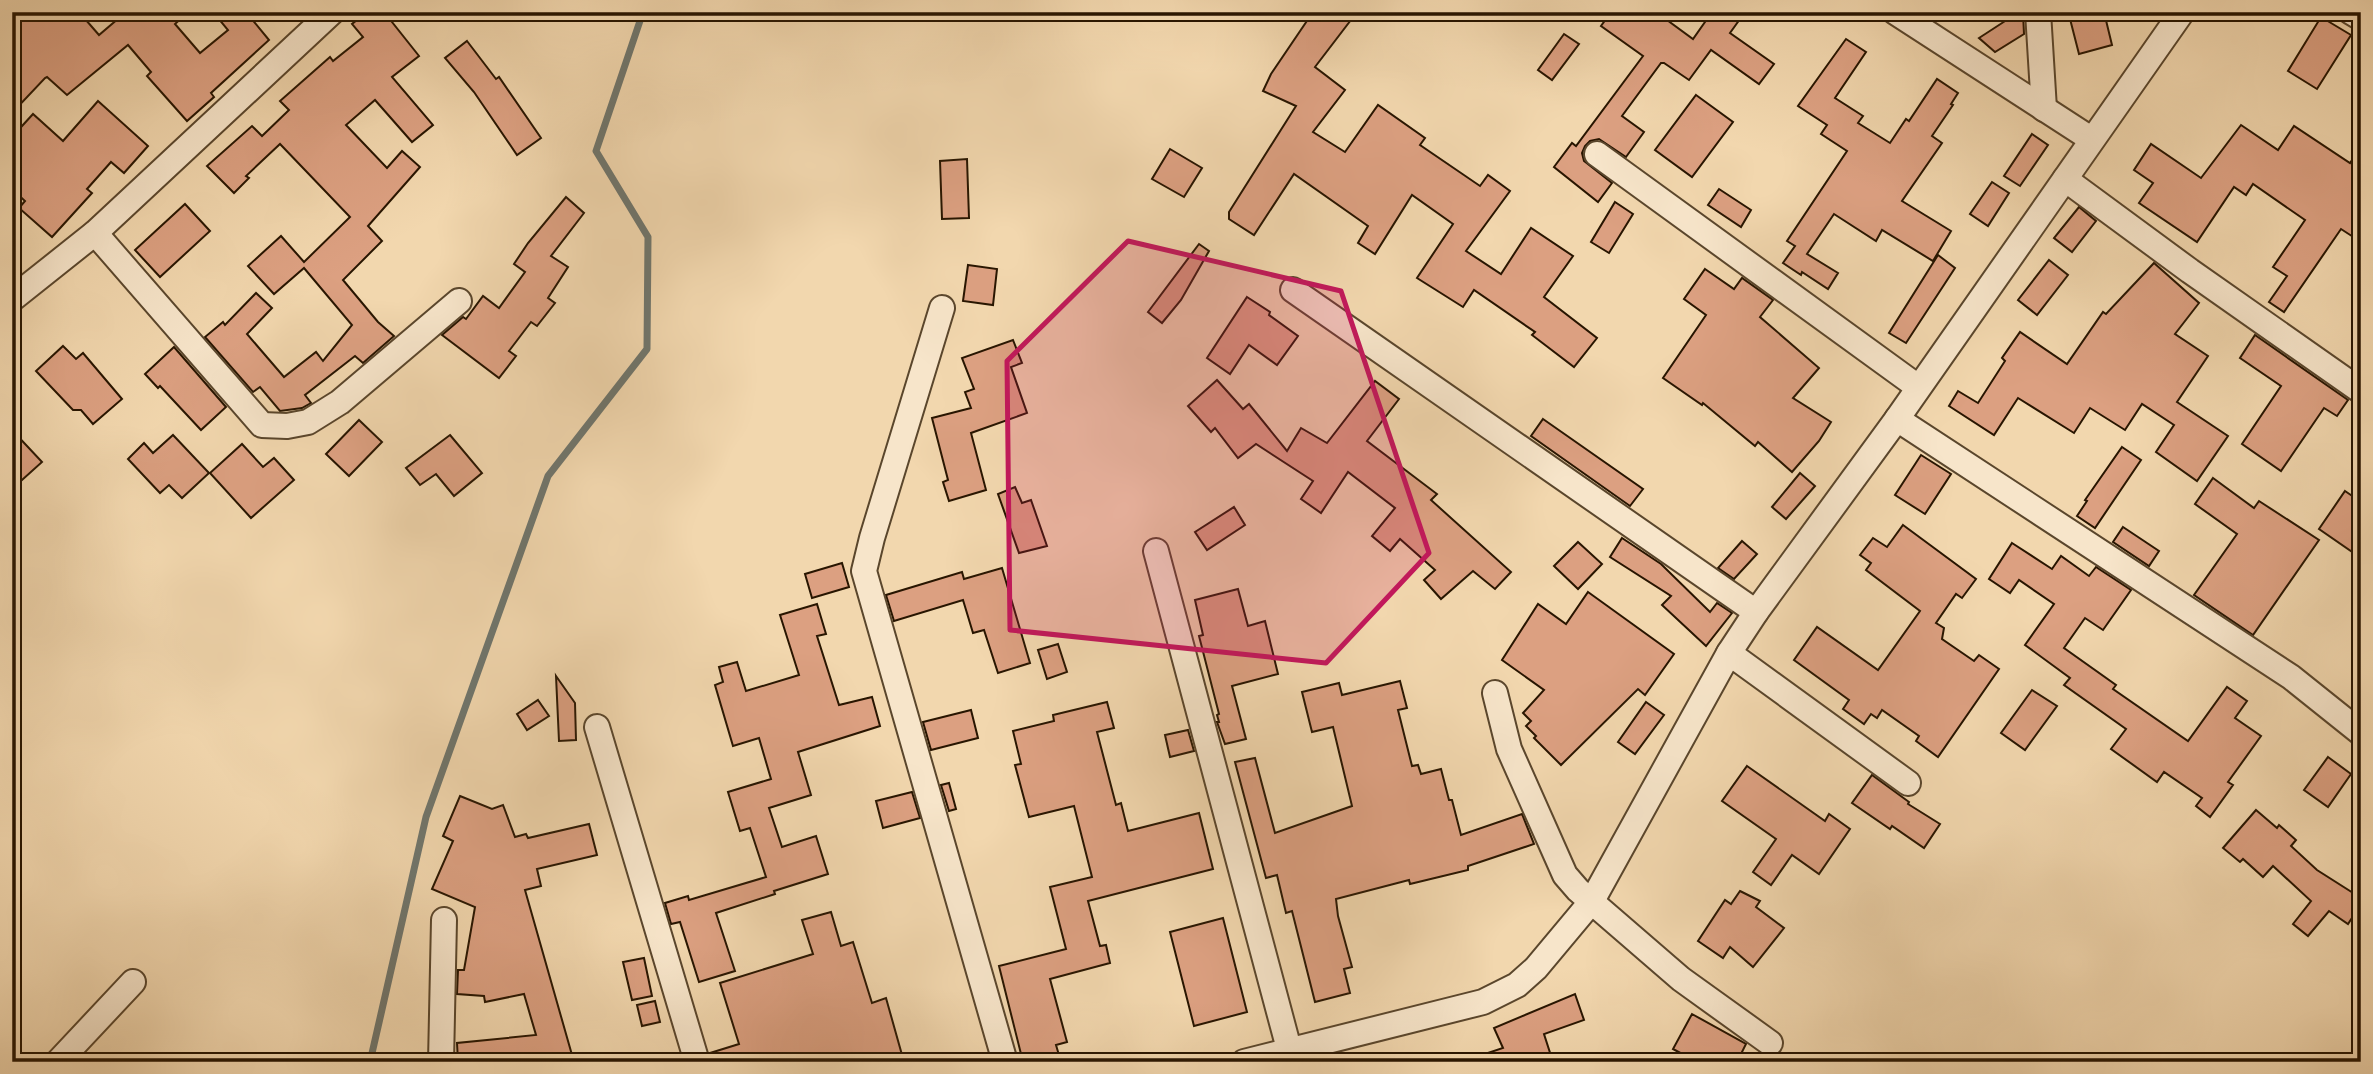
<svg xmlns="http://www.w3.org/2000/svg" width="2373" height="1074" font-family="'Libre Caslon Text',serif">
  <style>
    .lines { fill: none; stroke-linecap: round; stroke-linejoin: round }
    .stream { stroke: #70766d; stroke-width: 7 }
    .building { fill: #dca081; stroke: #281500; stroke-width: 2 }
    .minor-casing { stroke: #5a462c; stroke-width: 28 }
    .minor { stroke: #f7e5ca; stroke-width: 24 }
    .marked { fill: #c2185b; fill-opacity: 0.2; stroke: #c2185b; stroke-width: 5; stroke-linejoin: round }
  </style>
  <rect width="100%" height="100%" fill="#f2d7ae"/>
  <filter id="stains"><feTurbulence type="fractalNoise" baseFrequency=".00286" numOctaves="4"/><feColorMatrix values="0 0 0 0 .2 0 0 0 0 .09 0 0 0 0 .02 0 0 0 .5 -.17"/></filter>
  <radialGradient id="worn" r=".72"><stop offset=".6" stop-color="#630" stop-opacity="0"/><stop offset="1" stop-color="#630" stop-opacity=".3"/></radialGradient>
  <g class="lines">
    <polyline class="stream" points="370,1062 426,817 548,476 647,349 648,237 596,151 643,12"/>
  </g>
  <g class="building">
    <polygon points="23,12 79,12 99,35 126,12 188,12 175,24 200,53 228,30 213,12 246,12 269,40 211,93 214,97 187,121 147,76 151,72 128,45 67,95 47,77 45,78 12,113 12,24"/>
    <polygon points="367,12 384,12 419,56 392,77 433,125 412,142 375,100 346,125 387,168 402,151 420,167 368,226 382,241 343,280 378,322 394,336 363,363 355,356 305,395 311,403 302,408 280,411 260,387 253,392 205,337 223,322 225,325 256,293 272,308 247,334 284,377 316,352 323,361 352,325 304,268 274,294 248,266 281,236 304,262 350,217 280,144 246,176 249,178 234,193 207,166 252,126 262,136 289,110 280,101 330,57 333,61 363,37 352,24"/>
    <polygon points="1313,12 1357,12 1315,67 1345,90 1313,132 1345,152 1378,105 1425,138 1420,145 1480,186 1488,175 1510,191 1466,251 1501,274 1531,228 1573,256 1544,297 1597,338 1574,367 1532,335 1535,332 1474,290 1463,307 1417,278 1453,224 1412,195 1375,254 1358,243 1368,226 1294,174 1254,235 1229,219 1229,212 1296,106 1263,91 1271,74"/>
    <polygon points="1611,12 1656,12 1693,39 1712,12 1745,12 1730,33 1774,64 1759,84 1711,50 1689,80 1664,63 1661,63 1622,116 1644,132 1626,157 1599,139 1590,141 1585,146 1582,153 1584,161 1612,183 1598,202 1554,167 1572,143 1576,146 1643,56 1601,26"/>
    <polygon points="2019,12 2023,13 2024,34 1995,52 1979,38"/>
    <polygon points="2082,12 2104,12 2112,45 2079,54 2069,15"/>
    <polygon points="2321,17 2351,35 2317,89 2288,71"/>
    <polygon points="1564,34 1579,44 1552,80 1538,70"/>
    <polygon points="1846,39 1866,52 1835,98 1863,116 1858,123 1890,143 1906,119 1909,121 1937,79 1958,93 1951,104 1953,105 1932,136 1942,143 1902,201 1951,231 1933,261 1882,230 1876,241 1834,214 1807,254 1838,273 1828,289 1802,272 1801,275 1783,263 1795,246 1787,241 1847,151 1821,134 1827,125 1798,106"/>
    <polygon points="467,41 496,79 499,77 541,138 517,155 474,92 445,58"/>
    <polygon points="1696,95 1733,122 1692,177 1655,150"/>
    <polygon points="98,101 148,146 124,173 111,162 87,189 92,193 52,237 19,208 25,201 12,189 12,137 33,114 63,141"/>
    <polygon points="2241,125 2278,150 2294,126 2350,163 2361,147 2361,242 2341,229 2284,312 2269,302 2287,276 2273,267 2305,220 2253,184 2246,195 2234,187 2197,242 2139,203 2153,183 2134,170 2151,144 2201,178"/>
    <polygon points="2032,134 2048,145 2020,186 2004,176"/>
    <polygon points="1170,149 1202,168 1184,197 1152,179"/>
    <polygon points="967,159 969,218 942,219 940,161"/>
    <polygon points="1992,182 2009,193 1988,226 1970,214"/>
    <polygon points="1719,189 1751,210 1741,227 1708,205"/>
    <polygon points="566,197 584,213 551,256 568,267 548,298 555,303 537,326 531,322 509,351 516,356 499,378 442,335 463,317 466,319 483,296 499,308 525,272 514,264 528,243"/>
    <polygon points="1615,202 1633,214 1609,253 1591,242"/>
    <polygon points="185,204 210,231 160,277 135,250"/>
    <polygon points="2079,207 2096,221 2072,252 2054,238"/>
    <polygon points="1199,244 1209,251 1181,300 1162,323 1148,312"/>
    <polygon points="1938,255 1955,268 1906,343 1889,333"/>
    <polygon points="2049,260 2068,275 2037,315 2018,300"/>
    <polygon points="2154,263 2199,303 2175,334 2208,356 2177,402 2228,436 2197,481 2156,452 2174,425 2142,404 2125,430 2090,408 2074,433 2018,398 1994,435 1949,406 1958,391 1978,403 2005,361 2002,358 2020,332 2067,364 2103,312 2106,314"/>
    <polygon points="968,265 997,269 993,305 963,301"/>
    <polygon points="1705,269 1734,289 1742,278 1773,300 1760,317 1819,368 1793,398 1831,422 1819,441 1792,472 1758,442 1755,446 1703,403 1702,405 1663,378 1706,315 1684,299"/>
    <polygon points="1247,297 1270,312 1269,315 1298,336 1277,365 1249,345 1230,374 1207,358"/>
    <polygon points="2255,335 2348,400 2337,416 2324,408 2281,471 2242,444 2281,386 2240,358"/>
    <polygon points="1013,340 1022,363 1011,367 1027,413 971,433 986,490 949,501 943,482 948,480 932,418 971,408 965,392 974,389 962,358"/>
    <polygon points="63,346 76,359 83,353 122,399 93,424 81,410 73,410 36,371"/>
    <polygon points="174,347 226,407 201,430 160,386 158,388 145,374"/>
    <polygon points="1217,380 1243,409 1249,404 1287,451 1301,428 1327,443 1375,381 1399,399 1367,441 1437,494 1431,500 1511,572 1495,589 1473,571 1441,599 1424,580 1435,570 1400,539 1390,551 1372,536 1395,508 1348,472 1321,513 1301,499 1313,481 1256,444 1238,458 1215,428 1211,432 1188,406"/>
    <polygon points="1543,419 1643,489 1630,506 1531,436"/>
    <polygon points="359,420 382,442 349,476 326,454"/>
    <polygon points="12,430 42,462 12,489"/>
    <polygon points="173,435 209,473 182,498 169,485 160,493 128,459 144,443 153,453"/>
    <polygon points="450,435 482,473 454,496 436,474 420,485 406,468"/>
    <polygon points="242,444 263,467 274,458 294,480 251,518 210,473"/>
    <polygon points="2122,447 2141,460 2095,528 2077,516 2087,501 2085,500"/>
    <polygon points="1921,455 1951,474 1925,514 1895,495"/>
    <polygon points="1800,473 1815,486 1786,519 1772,507"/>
    <polygon points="2213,478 2254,508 2259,501 2319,540 2253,635 2194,595 2237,534 2195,504"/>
    <polygon points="1015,487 1022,503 1031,500 1047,546 1019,553 998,494"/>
    <polygon points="2345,491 2361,502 2361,558 2319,529"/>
    <polygon points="1234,507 1245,525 1207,550 1195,532"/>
    <polygon points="1903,525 1976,579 1962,598 1956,594 1936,623 1944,628 1942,639 1974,661 1979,655 1999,669 1938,757 1916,741 1919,736 1882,710 1877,718 1871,714 1864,724 1843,709 1849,700 1794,660 1817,627 1878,670 1920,611 1866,570 1871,563 1860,555 1873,538 1887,547"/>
    <polygon points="2123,527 2159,551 2149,566 2113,542"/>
    <polygon points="1622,538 1661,564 1710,612 1717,603 1732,613 1706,646 1662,605 1671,596 1610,557"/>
    <polygon points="1742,541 1757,554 1734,579 1718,568"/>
    <polygon points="1578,542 1602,564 1578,589 1554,566"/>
    <polygon points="2012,543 2052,569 2061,556 2089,576 2096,567 2131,590 2103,630 2085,618 2064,648 2116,685 2113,689 2188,741 2227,687 2247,701 2235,718 2261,736 2228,782 2233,785 2210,817 2196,806 2202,798 2164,772 2157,782 2111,749 2126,729 2064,685 2070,678 2025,645 2054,604 2019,580 2010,593 1989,579"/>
    <polygon points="842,563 849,587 812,598 805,574"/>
    <polygon points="1002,568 1030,663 998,673 984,630 973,633 963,600 894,621 886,595 962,572 964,579"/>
    <polygon points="1238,589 1248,626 1265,621 1278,674 1232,686 1246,739 1225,744 1217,722 1219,722 1217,715 1219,714 1199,636 1203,635 1195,600"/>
    <polygon points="1588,592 1674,654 1645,695 1638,689 1561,765 1534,738 1536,736 1526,726 1531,721 1523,713 1544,690 1502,660 1538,604 1566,624"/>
    <polygon points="817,604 826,634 817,636 839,705 872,697 880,726 798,752 811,795 769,808 782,847 816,836 828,874 774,891 775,894 716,913 735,971 699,982 680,922 671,924 665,903 688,896 689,900 766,877 750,828 740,831 728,792 771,779 759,738 733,746 715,685 723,682 719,667 737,662 746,691 799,675 780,615"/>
    <polygon points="1058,644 1067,672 1047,679 1038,650"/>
    <polygon points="556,676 575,703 576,740 559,741"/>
    <polygon points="1400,681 1407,708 1398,710 1412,766 1418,765 1421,774 1441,769 1449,800 1452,800 1461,835 1522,814 1534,844 1468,866 1468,870 1410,884 1409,880 1336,899 1338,916 1352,967 1344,969 1350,993 1315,1002 1292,911 1286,913 1277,875 1266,878 1235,762 1255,758 1275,833 1352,806 1333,727 1312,732 1302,692 1339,683 1342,695"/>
    <polygon points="2032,690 2057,706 2025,750 2001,733"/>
    <polygon points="538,700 549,716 527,730 517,714"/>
    <polygon points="1107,702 1114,728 1097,732 1116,805 1121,803 1128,831 1199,813 1213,869 1088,901 1100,946 1106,945 1110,963 1050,979 1067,1042 1056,1045 1061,1062 1023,1062 999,966 1066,949 1050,887 1092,877 1074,806 1029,817 1015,765 1021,764 1013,731 1054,721 1053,715"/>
    <polygon points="1646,702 1664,715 1635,754 1618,742"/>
    <polygon points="971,710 978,738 931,750 923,722"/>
    <polygon points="1188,730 1194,751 1170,757 1165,735"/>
    <polygon points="2328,757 2351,774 2328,807 2304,790"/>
    <polygon points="1747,766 1825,821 1829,814 1850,829 1819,874 1792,855 1771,885 1753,872 1776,839 1722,801"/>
    <polygon points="1872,775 1909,802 1908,804 1940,824 1924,848 1892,826 1890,829 1852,803"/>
    <polygon points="949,783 956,809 949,811 941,785"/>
    <polygon points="912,792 920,818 883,828 876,801"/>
    <polygon points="460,796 492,809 503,805 515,837 526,834 528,838 589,824 597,855 537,869 541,886 525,890 574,1062 458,1062 457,1043 536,1035 524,994 485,1002 484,996 457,994 458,970 464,970 475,907 432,889 453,841 443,836"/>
    <polygon points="2256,810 2277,828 2279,825 2296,840 2291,846 2317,870 2361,898 2361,904 2348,924 2329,911 2308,936 2293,924 2311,901 2273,866 2263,877 2243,859 2240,862 2223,848"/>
    <polygon points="1740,891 1760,901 1756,907 1784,928 1753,967 1730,947 1723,958 1698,941 1725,900 1731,904"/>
    <polygon points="831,912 841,946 853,942 872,1003 886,998 904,1062 711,1062 710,1053 739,1044 720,983 813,954 802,920"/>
    <polygon points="1223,918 1247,1012 1194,1026 1170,932"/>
    <polygon points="644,958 652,996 632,1000 623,962"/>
    <polygon points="1575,994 1584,1020 1544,1034 1553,1062 1471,1062 1470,1059 1503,1048 1494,1028"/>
    <polygon points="655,1001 660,1022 642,1026 637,1005"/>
    <polygon points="1692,1014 1746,1044 1737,1062 1697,1062 1673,1049"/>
  </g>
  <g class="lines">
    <defs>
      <g id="minor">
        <polyline points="1895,12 2091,139"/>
        <polyline points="2038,12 2044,109"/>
        <polyline points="2351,12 2361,18"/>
        <polyline points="1597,154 1918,387"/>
        <polyline points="2065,179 2190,271 2361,391"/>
        <polyline points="95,233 262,425 287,426 308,422 340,402 459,301"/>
        <polyline points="1293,290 1756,612"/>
        <polyline points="12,299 95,233 332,12"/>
        <polyline points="942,308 872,538 864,571 1005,1062"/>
        <polyline points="1897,419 2291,677 2361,733"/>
        <polyline points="1156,551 1289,1049"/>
        <polyline points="1729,653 1908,783"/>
        <polyline points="1495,693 1509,749 1565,875 1578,890 1681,979 1770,1043"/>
        <polyline points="597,727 697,1062"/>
        <polyline points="58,1062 133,982"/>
        <polyline points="441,1062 444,920"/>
        <polyline points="1244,1062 1483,1002 1517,985 1536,968 1592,901 1729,653 1756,612 1897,419 2182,12"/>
      </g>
    </defs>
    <use href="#minor" class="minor-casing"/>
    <use href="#minor" class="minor"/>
  </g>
  <path class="marked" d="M1128,241L1341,291L1429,553L1326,663L1010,630L1007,361Z"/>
  <rect width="2373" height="1074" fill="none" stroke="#f2d7ae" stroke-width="42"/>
  <rect x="14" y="14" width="2345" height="1046" fill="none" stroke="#281500" stroke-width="3.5"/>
  <rect x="21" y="21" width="2331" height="1032" fill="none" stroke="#281500" stroke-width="2"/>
  <rect width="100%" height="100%" filter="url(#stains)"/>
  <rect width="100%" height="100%" fill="url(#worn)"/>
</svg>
